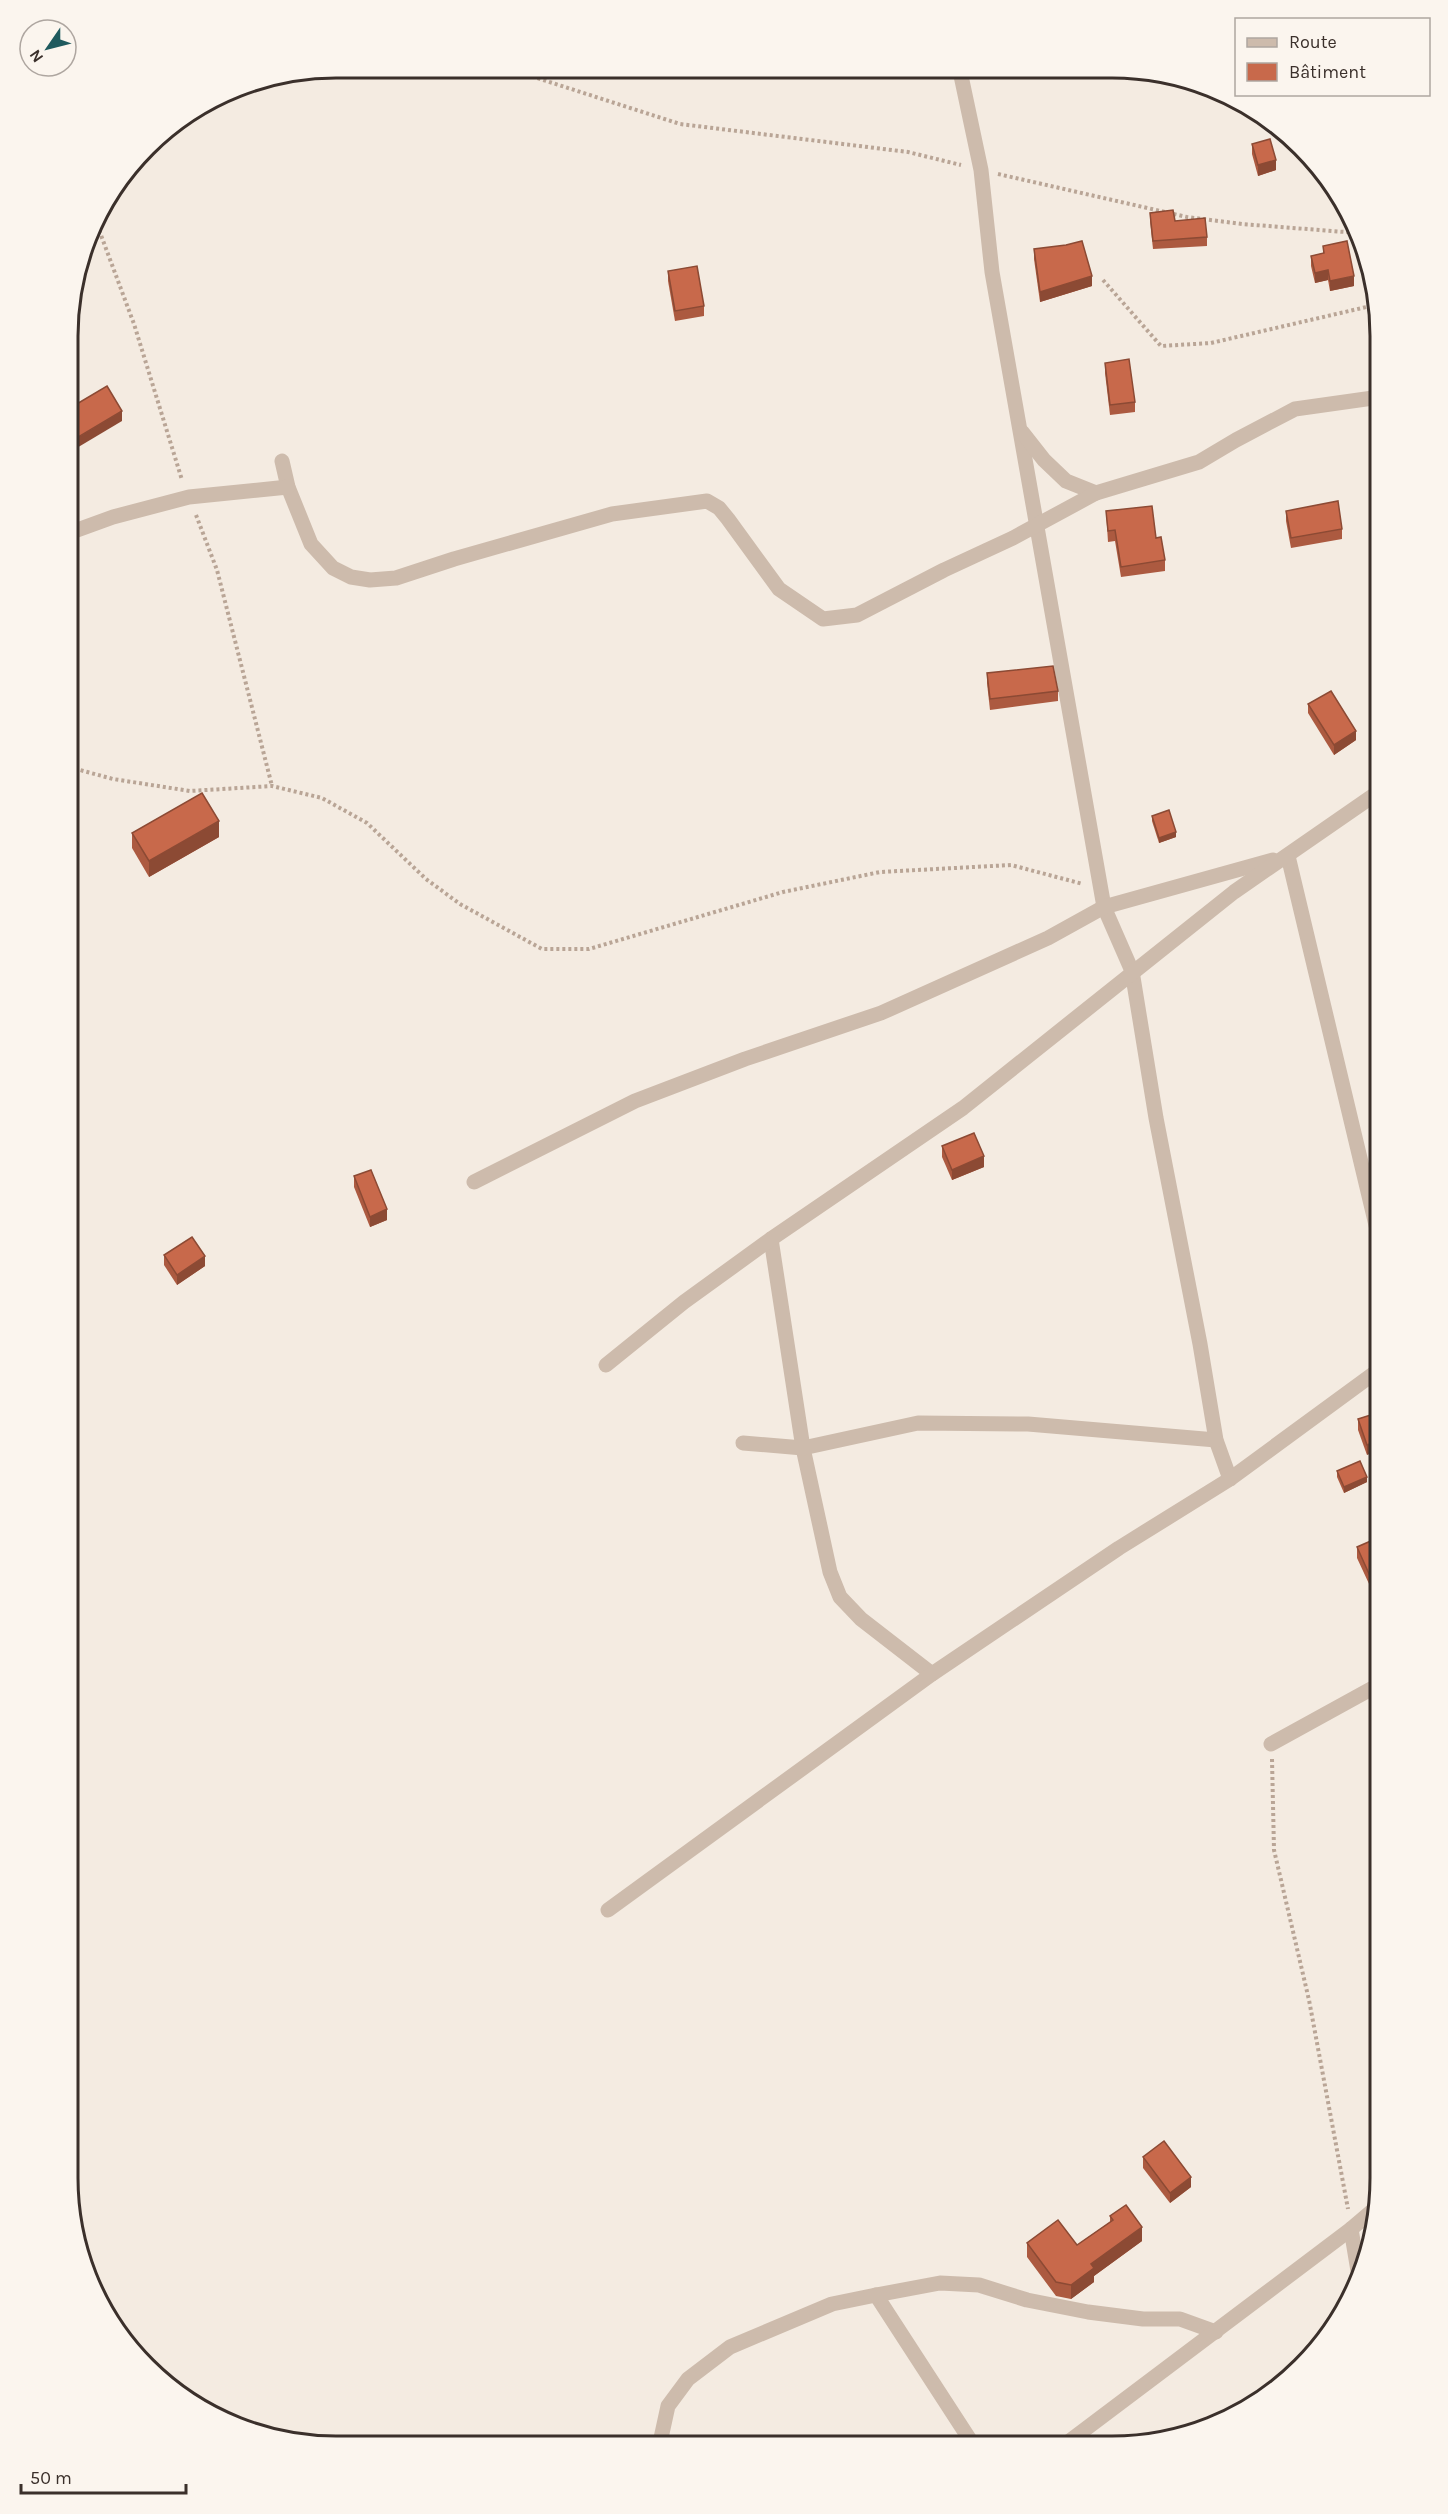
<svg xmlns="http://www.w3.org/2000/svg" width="1448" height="2514" font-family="Karla,sans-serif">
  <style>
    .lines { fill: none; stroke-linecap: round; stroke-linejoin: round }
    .path { stroke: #b9a596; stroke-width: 4; stroke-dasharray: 3 3; stroke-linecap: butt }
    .minor { stroke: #cdbbac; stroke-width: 15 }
    .wall { fill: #ac5a40 }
    .shaded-wall { fill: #8c4a34 }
    .building { fill: #c8694b; stroke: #8c4a34; stroke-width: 1.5 }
    .rim { fill: none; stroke: #3b302b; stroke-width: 3 }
  </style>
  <rect width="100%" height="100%" fill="#f4ebe1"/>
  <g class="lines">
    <g class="path">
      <polyline points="509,69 680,124 908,152 961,165"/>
      <polyline points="998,174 1187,217 1242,224 1358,233"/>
      <polyline points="95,219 134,324 182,480"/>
      <polyline points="1357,230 1367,258"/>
      <polyline points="1103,280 1161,346 1211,343 1375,305"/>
      <polyline points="196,515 217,570 272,786"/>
      <polyline points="1379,629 1380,628"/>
      <polyline points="69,767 113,779 190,791 272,786 322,798 367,823 426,879 460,904 542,949 589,949 783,892 880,872 1011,865 1083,884"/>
      <polyline points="1272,1759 1274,1850 1309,2000 1348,2209"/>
    </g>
    <g class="minor">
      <polyline points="960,71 981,170 992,272 1104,907 1132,971 1156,1118 1200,1344 1216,1440 1230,1479"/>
      <polyline points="1022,432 1044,460 1066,481 1096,493"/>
      <polyline points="282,461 288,487 311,544 333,568 351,577 370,580 396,578 454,559 612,514 707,501 719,508 728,519 779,589 823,619 857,615 944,570 1013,538 1096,493 1199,462 1236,440 1295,409 1380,397"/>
      <polyline points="69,533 113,517 189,497 288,487"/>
      <polyline points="1288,856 1380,1242"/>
      <polyline points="474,1182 635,1101 745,1059 881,1013 1048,938 1104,907 1273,860"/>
      <polyline points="771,1239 803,1448 830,1572 840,1597 861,1619 932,1674"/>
      <polyline points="606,1365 684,1302 771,1239 963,1108 1234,892 1380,791"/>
      <polyline points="743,1443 803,1448 918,1423 1028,1424 1216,1440"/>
      <polyline points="1271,1744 1380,1684"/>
      <polyline points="608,1910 932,1674 1119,1548 1230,1479 1380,1369"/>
      <polyline points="1351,2229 1359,2277"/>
      <polyline points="876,2295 974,2446"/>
      <polyline points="663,2445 661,2438 668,2406 688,2379 730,2347 832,2304 876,2295 940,2283 979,2285 1027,2300 1088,2312 1143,2319 1180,2319 1216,2332"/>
      <polyline points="1063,2446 1351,2229 1378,2206"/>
    </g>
  </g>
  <g class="wall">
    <polygon points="1252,144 1276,170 1258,176 1252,154"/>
    <polygon points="1150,213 1207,237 1207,246 1153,249 1150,221"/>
    <polygon points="1323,246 1354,286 1330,291 1328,280 1315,283 1311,266 1311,256 1323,253"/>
    <polygon points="1034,249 1092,286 1040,302 1034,259"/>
    <polygon points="668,271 704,306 704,316 675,321 668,281"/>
    <polygon points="1105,363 1135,402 1135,412 1110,415 1105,373"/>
    <polygon points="1106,511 1156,538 1165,560 1165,571 1121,577 1115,541 1108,542"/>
    <polygon points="1286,511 1342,529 1342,539 1291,548 1286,521"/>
    <polygon points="987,673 1058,691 1058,701 990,710 987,683"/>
    <polygon points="1308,704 1356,740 1334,755 1308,713"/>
    <polygon points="1152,816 1176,837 1159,843 1152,821"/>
    <polygon points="132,833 219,837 149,877 132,848"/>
    <polygon points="942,1146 984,1167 952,1180 942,1157"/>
    <polygon points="354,1176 387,1220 370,1227 354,1187"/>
    <polygon points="164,1255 205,1266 177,1285 164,1265"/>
    <polygon points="1380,1412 1367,1455 1358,1430 1358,1419"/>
    <polygon points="1337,1471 1367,1482 1344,1493 1337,1477"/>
    <polygon points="1380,1537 1380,1585 1379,1582 1370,1586 1357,1558 1357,1547"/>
    <polygon points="1143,2157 1191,2187 1170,2203 1143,2168"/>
    <polygon points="1110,2216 1142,2241 1094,2276 1094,2282 1071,2299 1056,2296 1027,2257 1027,2243 1077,2245 1110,2222"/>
  </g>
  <g class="shaded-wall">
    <polygon points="1276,160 1276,170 1258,176 1258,165"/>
    <polygon points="1328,270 1328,280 1315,283 1315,273"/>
    <polygon points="1092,276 1092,286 1040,302 1040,292"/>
    <polygon points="1354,276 1354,286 1330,291 1330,281"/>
    <polygon points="122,411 122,421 70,452 70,442"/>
    <polygon points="1356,731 1356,740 1334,755 1334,745"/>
    <polygon points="219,821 219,837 149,877 149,861"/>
    <polygon points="1176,832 1176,837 1159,843 1159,838"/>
    <polygon points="984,1156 984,1167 952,1180 952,1170"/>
    <polygon points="387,1209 387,1220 370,1227 370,1217"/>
    <polygon points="205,1256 205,1266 177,1285 177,1275"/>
    <polygon points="1380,1440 1380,1450 1367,1455 1367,1445"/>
    <polygon points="1367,1477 1367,1482 1344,1493 1344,1487"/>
    <polygon points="1379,1572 1379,1582 1370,1586 1370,1576"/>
    <polygon points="1191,2177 1191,2187 1170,2203 1170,2193"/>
    <polygon points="1142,2227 1142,2241 1094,2276 1094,2282 1071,2299 1071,2285 1091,2264"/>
  </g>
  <g class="building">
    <polygon points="1270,139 1276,160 1258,165 1252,144"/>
    <polygon points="1173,210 1175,221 1205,218 1207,237 1153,241 1150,213"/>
    <polygon points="1082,241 1092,276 1040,292 1034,249 1066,245"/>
    <polygon points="1347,241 1354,276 1330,281 1328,270 1315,273 1311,256 1324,253 1323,246"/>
    <polygon points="697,266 704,306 675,311 668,271"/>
    <polygon points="1129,359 1135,402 1110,405 1105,363"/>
    <polygon points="107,386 122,411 70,442 70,408"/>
    <polygon points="1338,501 1342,529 1291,538 1286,511"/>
    <polygon points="1152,506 1156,538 1161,537 1165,560 1121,567 1115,530 1108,531 1106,511"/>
    <polygon points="1053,666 1058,691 990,699 987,673"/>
    <polygon points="1331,691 1356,731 1334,745 1308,704"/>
    <polygon points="202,793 219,821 149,861 132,833"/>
    <polygon points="1169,810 1176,832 1159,838 1152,816"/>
    <polygon points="974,1133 984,1156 952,1170 942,1146"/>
    <polygon points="371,1170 387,1209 370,1217 354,1176"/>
    <polygon points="192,1237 205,1256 177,1275 164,1255"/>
    <polygon points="1380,1412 1380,1440 1367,1445 1358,1419"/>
    <polygon points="1360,1461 1367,1477 1344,1487 1337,1471"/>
    <polygon points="1380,1537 1380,1575 1379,1572 1370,1576 1357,1547"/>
    <polygon points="1164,2141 1191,2177 1170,2193 1143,2157"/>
    <polygon points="1126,2205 1142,2227 1091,2264 1094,2268 1071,2285 1056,2282 1027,2243 1058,2220 1077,2245 1113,2220 1110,2216"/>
  </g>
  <path d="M0 0H1448V2514H0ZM336 78H1112A258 258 0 0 1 1370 336V2178A258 258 0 0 1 1112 2436H336A258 258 0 0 1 78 2178V336A258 258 0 0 1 336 78Z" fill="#fbf5ee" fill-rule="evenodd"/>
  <path class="rim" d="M336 78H1112A258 258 0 0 1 1370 336V2178A258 258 0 0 1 1112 2436H336A258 258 0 0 1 78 2178V336A258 258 0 0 1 336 78Z"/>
  <rect x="1235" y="18" width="195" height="78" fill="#fbf5ee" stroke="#aea6a0" stroke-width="1.5"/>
  <rect x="1247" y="38" width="30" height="9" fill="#cdbbac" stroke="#aea6a0" stroke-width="1.5"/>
  <text x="1289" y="48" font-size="18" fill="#3b302b">Route</text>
  <rect x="1247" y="63" width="30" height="18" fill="#c8694b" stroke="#aea6a0" stroke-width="1.5"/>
  <text x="1289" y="78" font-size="18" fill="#3b302b">Bâtiment</text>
  <g transform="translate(48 48) rotate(235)"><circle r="28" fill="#fbf5ee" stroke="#aea6a0" stroke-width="1.5"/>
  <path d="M0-4.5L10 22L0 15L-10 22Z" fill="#1f5a5e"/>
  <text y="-9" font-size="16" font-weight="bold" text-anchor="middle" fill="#3b302b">N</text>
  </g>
  <path d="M21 2484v9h165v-9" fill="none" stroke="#3b302b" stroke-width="3"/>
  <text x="30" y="2484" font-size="18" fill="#3b302b" stroke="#fbf5ee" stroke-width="4.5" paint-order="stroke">50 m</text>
</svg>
